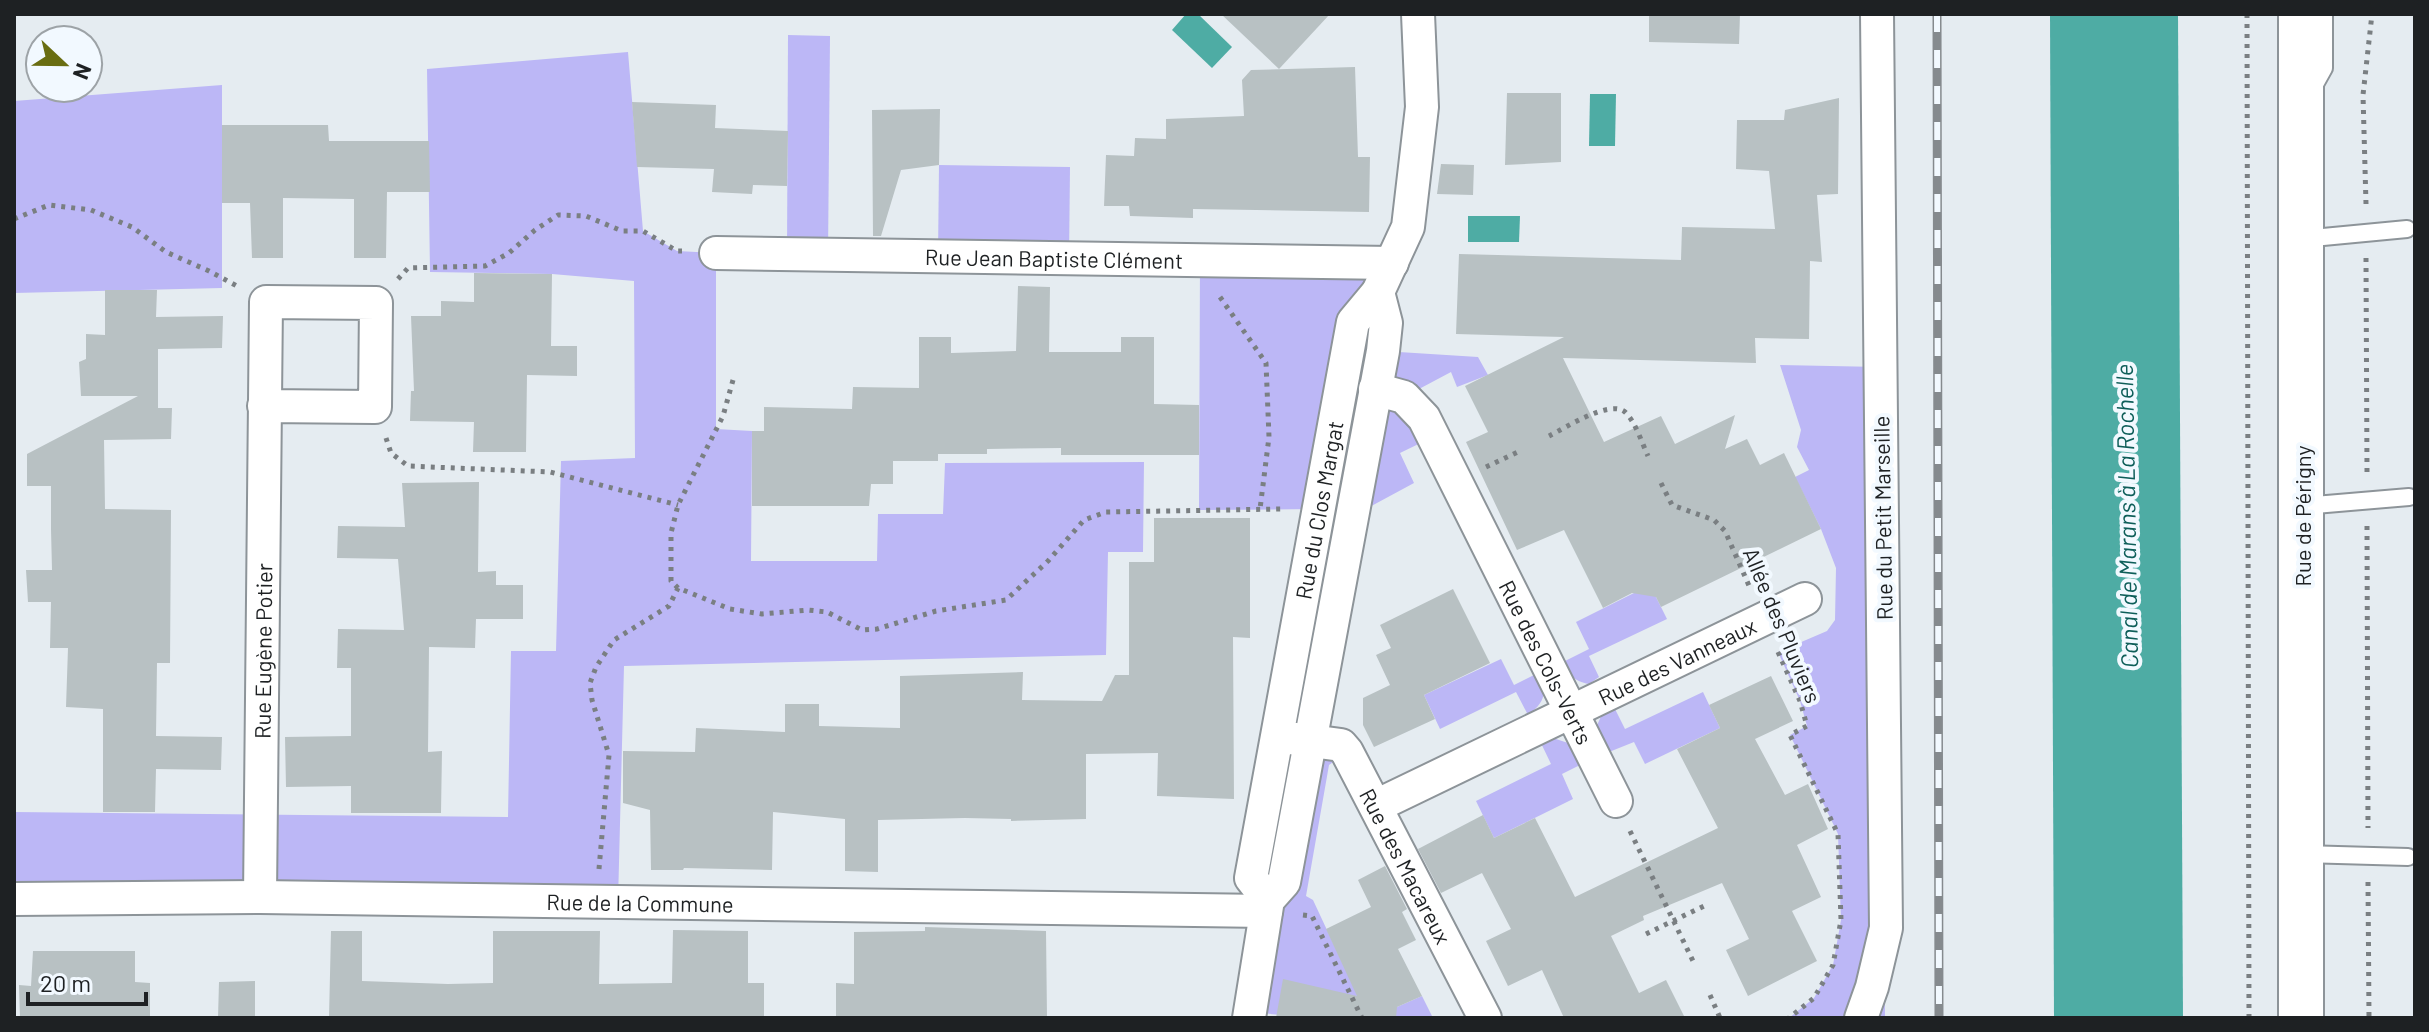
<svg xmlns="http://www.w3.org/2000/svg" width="2429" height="1032" font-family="Barlow,sans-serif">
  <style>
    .green { fill: #bcb7f6 }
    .water { fill: #4eaca4 }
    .building { fill: #b8c1c3 }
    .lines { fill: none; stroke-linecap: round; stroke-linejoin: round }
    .lane-casing { stroke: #8d9499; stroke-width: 20 }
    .street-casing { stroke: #8d9499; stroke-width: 36 }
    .secondary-casing { stroke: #8d9499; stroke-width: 48 }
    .path { stroke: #7a7f82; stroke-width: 5; stroke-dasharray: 4 6; stroke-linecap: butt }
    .lane { stroke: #fff; stroke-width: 16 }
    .street { stroke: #fff; stroke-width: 32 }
    .secondary { stroke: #fff; stroke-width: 44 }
    .rail-casing { stroke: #858a8e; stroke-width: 9 }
    .rail { stroke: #f2f9ff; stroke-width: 6; stroke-dasharray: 18; stroke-linecap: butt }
    .labels { text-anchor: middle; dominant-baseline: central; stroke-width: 8; stroke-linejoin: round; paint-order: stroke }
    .street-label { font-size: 22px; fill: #1e2123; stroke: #f2f9ff }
    .water-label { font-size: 24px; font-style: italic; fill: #0e5e59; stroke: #f2f9ff }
  </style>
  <rect width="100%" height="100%" fill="#e5ecf1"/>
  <g class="green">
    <polygon points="788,35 830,36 828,255 787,254"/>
    <polygon points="628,52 643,231 677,251 716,253 716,429 752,431 751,561 877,561 878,514 943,514 945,463 1144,462 1143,552 1108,552 1106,655 624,666 618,902 14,899 14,812 508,817 511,651 556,651 561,461 635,458 634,281 552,274 430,272 427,69"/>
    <polygon points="222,85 222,288 14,293 14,101"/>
    <polygon points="939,165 1070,167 1069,259 938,257"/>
    <polygon points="1200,260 1392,263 1383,351 1478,357 1488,375 1457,387 1451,372 1404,397 1435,436 1400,453 1414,483 1351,517 1309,740 1347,752 1329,765 1306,896 1313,900 1368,1018 1314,1018 1250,1012 1251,878 1316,509 1199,510"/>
    <polygon points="1780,365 1880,367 1885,1018 1789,1018 1814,998 1833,965 1841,920 1838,834 1790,735 1807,726 1800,701 1778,652 1827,631 1835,620 1836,568 1821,529 1795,477 1809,470 1797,447 1801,430"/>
    <path d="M1650,585L1667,619L1589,656L1599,677L1589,684C1574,681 1569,675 1563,662L1589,649L1576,622Z"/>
    <path d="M1501,659L1514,685L1538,673C1548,692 1545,702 1528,715L1516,692L1440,729L1424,695Z"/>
    <polygon points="1703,692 1720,728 1645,764 1634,742 1604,754 1594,732 1603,712 1613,705 1625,729"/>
    <polygon points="1553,738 1571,744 1582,764 1562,774 1573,799 1494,838 1476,801 1551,764 1539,739"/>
    <polygon points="1422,996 1433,1018 1372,1018"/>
  </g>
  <g class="water">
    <polygon points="1186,14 1198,14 1232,47 1212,68 1172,30"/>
    <polygon points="2050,14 2178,14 2183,1018 2054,1018"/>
    <polygon points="1590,94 1616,94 1615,146 1589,146"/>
    <polygon points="1468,216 1520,216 1519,242 1468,242"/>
  </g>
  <g class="building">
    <polygon points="1221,14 1330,14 1279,69"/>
    <polygon points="1649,14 1740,14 1739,44 1649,42"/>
    <polygon points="1355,67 1358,157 1370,157 1369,212 1193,209 1193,218 1130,216 1129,206 1104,206 1106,155 1134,156 1135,138 1166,139 1166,119 1244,116 1242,80 1251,70"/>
    <polygon points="1507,93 1561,93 1561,162 1505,165"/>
    <polygon points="1839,98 1838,194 1817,195 1822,262 1810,261 1809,339 1755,338 1756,363 1563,358 1604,442 1661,416 1675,444 1735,415 1725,449 1747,439 1760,465 1784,453 1821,529 1661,607 1656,597 1632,593 1603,608 1564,530 1517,550 1466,442 1488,432 1465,386 1564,337 1456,334 1459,254 1681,260 1682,227 1775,229 1769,171 1736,169 1737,120 1784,120 1785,110"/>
    <polygon points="632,102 716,105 715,128 788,131 787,186 753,185 752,194 712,192 714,169 637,167"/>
    <polygon points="940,109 939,165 901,170 881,236 873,236 872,110"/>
    <polygon points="222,125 328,125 329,141 429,141 430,192 387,192 386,258 354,258 354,199 283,198 283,258 252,258 250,203 222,203"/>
    <polygon points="1441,164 1474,165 1473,195 1437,194"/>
    <polygon points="474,273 552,274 551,346 577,346 577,376 527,375 526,452 473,452 474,422 410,421 411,391 414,391 411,316 441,316 441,301 474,302"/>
    <polygon points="1018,286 1050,287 1049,352 1121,352 1121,337 1154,337 1154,404 1199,405 1199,455 1061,455 1061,448 987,449 987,454 938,454 938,461 893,461 893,484 871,484 869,506 752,506 752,431 764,431 764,407 852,409 853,387 919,388 919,337 951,337 951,353 1016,351"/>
    <polygon points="105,290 157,290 156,317 223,316 222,348 158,349 158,408 172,408 171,439 104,440 105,509 171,510 170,663 157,663 156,736 222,737 221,770 156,769 155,812 103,812 103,709 66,707 68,648 50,648 51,602 28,602 26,570 52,570 51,529 51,486 27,486 27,454 138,396 81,396 79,362 86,359 86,334 105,335"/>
    <polygon points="479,482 478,572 496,571 496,585 523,585 523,619 476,619 475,648 429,647 428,752 442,751 441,813 351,813 351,786 286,787 285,737 351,736 351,668 337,668 338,629 404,630 398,559 337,558 338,526 405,527 402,483"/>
    <polygon points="1154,518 1250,518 1250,638 1233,637 1234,799 1157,796 1158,753 1086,754 1086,819 1011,821 1011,819 965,818 878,820 878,872 845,871 845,819 773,812 772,870 684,868 683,870 651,870 650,810 623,803 623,751 695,752 696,728 785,732 785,704 819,704 819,726 900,728 900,676 1023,672 1022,700 1102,701 1115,675 1129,675 1129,562 1154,562"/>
    <polygon points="1453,589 1490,663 1424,695 1435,719 1374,747 1363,725 1363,698 1390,685 1376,655 1391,648 1380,625"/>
    <polygon points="1771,676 1793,721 1755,739 1785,795 1808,784 1828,829 1797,845 1821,897 1792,911 1817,961 1748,996 1726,950 1749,939 1722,883 1643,916 1644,920 1611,936 1639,993 1666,980 1685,1018 1564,1018 1542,970 1508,986 1486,941 1511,929 1482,873 1441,893 1418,849 1483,815 1494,838 1535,818 1575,897 1718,828 1677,749 1720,728 1709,705"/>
    <polygon points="1385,866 1407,909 1402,912 1416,940 1398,949 1422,996 1397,1007 1396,1018 1276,1018 1283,979 1357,996 1326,929 1371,907 1358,880"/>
    <polygon points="925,927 1046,931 1047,1018 836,1018 836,983 854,984 854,932 925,931"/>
    <polygon points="673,930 748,931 748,983 764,983 764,1018 329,1018 331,931 362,931 362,981 448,984 493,983 493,931 600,931 599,984 672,983"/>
    <polygon points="33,951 135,951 135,982 150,983 150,1018 20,1018 19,985 31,986"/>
    <polygon points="255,981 255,1018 218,1018 219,982"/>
  </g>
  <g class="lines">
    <defs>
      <g id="lane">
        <polyline points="2314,86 2324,68 2324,14"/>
        <polyline points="2302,239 2407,229"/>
        <polyline points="2303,506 2409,497"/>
        <polyline points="2303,854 2408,857"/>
      </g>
      <g id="street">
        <path id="s1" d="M716,253L1392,263"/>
        <path id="s2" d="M1375,389L1404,397L1424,418L1616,801"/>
        <path id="s3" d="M1289,738L1341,745L1347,752L1485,1018"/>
        <path id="s4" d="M1376,806L1805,599"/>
        <path id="s5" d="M260,897L266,302L376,303L375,407L264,406"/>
        <path id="s6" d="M14,899L260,897L1266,911"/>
        <path id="s7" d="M1268,900L1251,878L1353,322L1378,292L1408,227L1422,107L1418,14"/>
        <polyline points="1249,1018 1268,900 1284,882 1383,351 1386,323 1378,292"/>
        <polyline points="1861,1018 1872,987 1886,928 1877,14"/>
      </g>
      <polyline id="secondary" points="2301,14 2301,1018"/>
    </defs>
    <use href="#lane" class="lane-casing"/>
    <use href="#street" class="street-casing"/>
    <use href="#secondary" class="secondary-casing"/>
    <g class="path">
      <polyline points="2247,14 2249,1018"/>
      <polyline points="2366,204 2363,95 2372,14"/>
      <polyline points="14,219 49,205 91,210 132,227 166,252 209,271 237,286"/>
      <polyline points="2366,258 2367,472"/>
      <polyline points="398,279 408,268 485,266 509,253 535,230 558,215 586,216 622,231 643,231 677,251 682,251"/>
      <polyline points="1220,297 1266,363 1269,437 1260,509"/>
      <polyline points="733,380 723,416 678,505 671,533 671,581 678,588 730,609 762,614 808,610 827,612 862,630 877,629 936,611 1006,600 1048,561 1084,520 1106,512 1282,509"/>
      <path d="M1549,436C1565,428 1610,399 1625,412C1635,421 1642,443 1648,456"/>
      <polyline points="386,438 391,453 408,466 550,472 678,505"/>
      <polyline points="1486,467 1522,450"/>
      <polyline points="1661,483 1672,505 1714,520 1725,531 1750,588"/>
      <polyline points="2367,526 2368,828"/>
      <polyline points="1778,652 1800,701 1807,726 1790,735 1838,834 1841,920 1833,965 1814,998 1789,1018"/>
      <polyline points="1630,831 1693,961"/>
      <polyline points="599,869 609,755 592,700 590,683 596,667 614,640 669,606 678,588"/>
      <polyline points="2368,882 2369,1018"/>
      <polyline points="1303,915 1312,916 1362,1018"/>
      <polyline points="1646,934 1704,906"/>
      <polyline points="1710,995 1720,1018"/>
    </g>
    <use href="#lane" class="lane"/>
    <use href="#street" class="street"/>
    <use href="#secondary" class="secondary"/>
    <defs>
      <polyline id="rail" points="1937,14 1939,1018"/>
    </defs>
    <use href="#rail" class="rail-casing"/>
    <use href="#rail" class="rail"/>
  </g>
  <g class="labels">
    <g class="street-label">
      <text stroke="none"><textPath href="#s1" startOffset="338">Rue Jean Baptiste Clément</textPath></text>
      <text stroke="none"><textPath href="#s7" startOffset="402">Rue du Clos Margat</textPath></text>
      <text transform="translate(2302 516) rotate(-90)">Rue de Périgny</text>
      <text transform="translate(1882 518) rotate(-91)">Rue du Petit Marseille</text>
      <text transform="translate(1783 625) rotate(67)">Allée des Pluviers</text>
      <text stroke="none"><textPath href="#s5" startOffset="246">Rue Eugène Potier</textPath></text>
      <text stroke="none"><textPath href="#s4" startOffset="334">Rue des Vanneaux</textPath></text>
      <text stroke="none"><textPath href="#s2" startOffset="332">Rue des Cols-Verts</textPath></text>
      <text stroke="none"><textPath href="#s3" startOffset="190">Rue des Macareux</textPath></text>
      <text stroke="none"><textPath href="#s6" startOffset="626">Rue de la Commune</textPath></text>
    </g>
    <g class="water-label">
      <text transform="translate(2126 516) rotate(-91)">Canal de Marans à La Rochelle</text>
    </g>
  </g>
  <rect width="2429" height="1032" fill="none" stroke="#1e2123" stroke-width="32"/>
  <g transform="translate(64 64) rotate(112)"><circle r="38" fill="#f2f9ff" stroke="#9da3a7" stroke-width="2"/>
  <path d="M0-6L14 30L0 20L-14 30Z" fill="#696d11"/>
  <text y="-12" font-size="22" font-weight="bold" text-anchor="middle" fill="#1e2123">N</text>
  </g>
  <path d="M28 992v12h118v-12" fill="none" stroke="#1e2123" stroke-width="4"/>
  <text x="40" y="992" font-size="24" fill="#1e2123" stroke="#f2f9ff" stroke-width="6" paint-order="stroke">20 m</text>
</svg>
